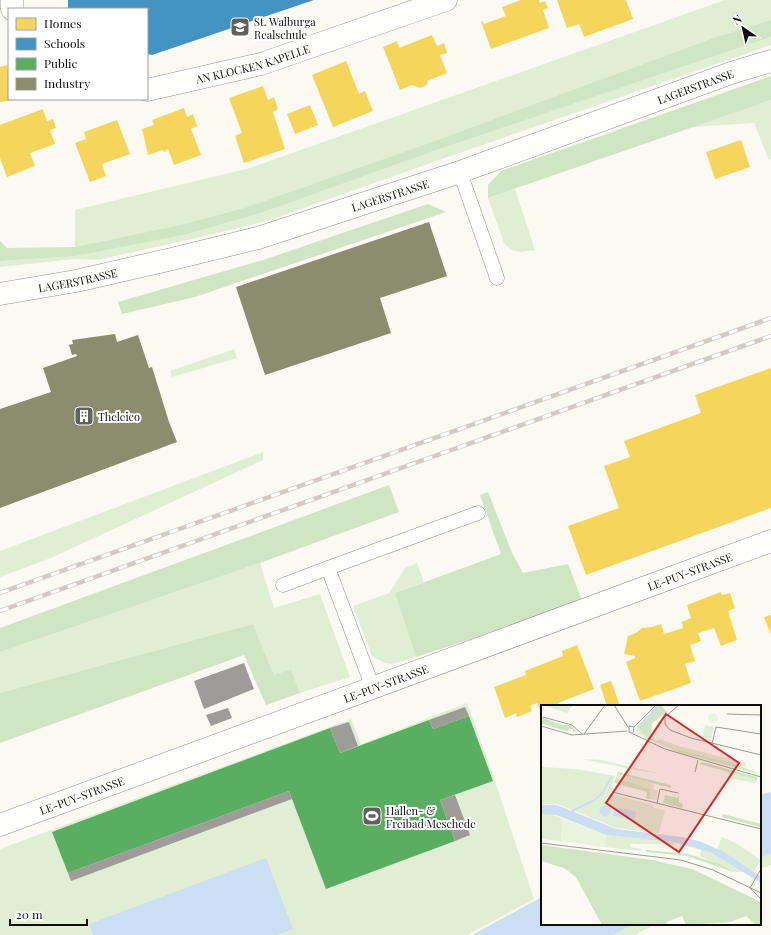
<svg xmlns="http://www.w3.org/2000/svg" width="771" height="935" font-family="'Playfair Display',serif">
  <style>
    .green { fill: #e0eed4 }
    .forest { fill: #d0e5c3 }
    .water { fill: #ccdef1 }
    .homes { fill: #f6d55c }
    .schools { fill: #4393c3 }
    .public { fill: #5aae61 }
    .industry { fill: #8c8c6e }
    .building { fill: #9e9c98 }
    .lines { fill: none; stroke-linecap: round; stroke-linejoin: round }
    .lane-casing { stroke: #949490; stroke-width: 15 }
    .street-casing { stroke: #949490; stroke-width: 23 }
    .lane { stroke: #fefefd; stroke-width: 14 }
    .street { stroke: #fefefd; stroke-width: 22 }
    .rail-casing { stroke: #d5c9c6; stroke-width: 4.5 }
    .rail { stroke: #fff; stroke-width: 3; stroke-dasharray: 9; stroke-linecap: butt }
    .labels { text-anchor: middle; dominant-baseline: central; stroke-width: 4; stroke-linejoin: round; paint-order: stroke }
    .poi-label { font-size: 11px; fill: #0d0d0d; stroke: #fff; text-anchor: start }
    .street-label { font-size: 11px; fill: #0d0d0d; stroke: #fff }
    .inset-river { fill: none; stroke: #ccdef1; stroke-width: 2 }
    .inset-road { fill: none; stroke: #9b9b96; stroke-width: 1 }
    .view { fill: #d62828; fill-opacity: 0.15; stroke: #d62828; stroke-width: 2 }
    .inset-edge { fill: none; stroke: #0d0d0d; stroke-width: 2 }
  </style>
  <rect width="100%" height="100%" fill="#fafaf2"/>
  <g class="green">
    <polygon points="725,0 771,0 771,20 716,37 429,143 244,208 180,225 75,247 75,210 250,168"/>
    <polygon points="771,37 771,45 439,160 270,220 201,237 98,260 75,259 0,267 0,261 76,256 184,235 261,213 434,151"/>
    <polygon points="771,100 771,159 769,160 754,123 693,127"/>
    <polygon points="515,189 535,250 521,252 511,250 504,243 488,198"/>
    <polygon points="234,349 237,358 172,377 170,371"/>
    <polygon points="263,452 263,460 51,558 0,577 0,551"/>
    <polygon points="260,563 274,608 320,594 350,677 300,693 291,669 274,675 253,624 0,693 0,652"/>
    <polygon points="417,563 424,582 395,593 416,657 392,664 385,663 372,656 353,606 389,593 405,568"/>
    <polygon points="467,703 495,781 534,899 467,935 0,935 0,849 351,719 361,744"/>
    <polygon points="771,854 771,865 760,869 760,858"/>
    <polygon points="633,924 655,924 635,935 614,935"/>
  </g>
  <g class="forest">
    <polygon points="771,20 771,37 434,151 261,213 184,235 76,256 0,261 0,241 7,248 75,247 180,225 244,208 429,143 716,37"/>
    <polygon points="771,76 771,100 488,198 488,185 501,171"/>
    <polygon points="428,204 446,212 195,297 122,314 118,302 263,260"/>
    <polygon points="389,485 399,512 260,563 0,652 0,628"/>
    <polygon points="488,492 512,553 523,573 568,564 583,603 416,657 395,593 501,554 480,495"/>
    <polygon points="253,624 274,675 291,669 300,693 266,705 244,655 0,743 0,693"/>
  </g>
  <g class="water">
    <polygon points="771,792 771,854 760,858 760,795"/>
    <polygon points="266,858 293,929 277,935 93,935 89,924"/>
    <polygon points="542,897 542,924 633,924 614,935 472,935"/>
  </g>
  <g class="homes">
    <polygon points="521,0 539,0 540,3 545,1 548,8 543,10 549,28 491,49 481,21 482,21 484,24 506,16 502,7"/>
    <polygon points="557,0 626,0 633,19 584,37 579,24 567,28"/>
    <polygon points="432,35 437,46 444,43 447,53 440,55 447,73 427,81 428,83 425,86 420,88 412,85 400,90 383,47 397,41 399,48"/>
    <polygon points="346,61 359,94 365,91 373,111 333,127 312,75"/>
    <polygon points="7,65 9,77 9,99 13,100 0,102 0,67"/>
    <polygon points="263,86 268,100 274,97 278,109 273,112 285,149 244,163 235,136 242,133 229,98"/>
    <polygon points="310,105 318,125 295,134 287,114"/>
    <polygon points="184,108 187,117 193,114 197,126 191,129 201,155 174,165 168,149 164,152 163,150 148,155 142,129 154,125 152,120"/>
    <polygon points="43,109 47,121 53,119 56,128 50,130 55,144 30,153 35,166 7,177 0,158 0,125"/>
    <polygon points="117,120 130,154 102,164 106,176 90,182 75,143 86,139 84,132"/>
    <polygon points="741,140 750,167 715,179 706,152"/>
    <polygon points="771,368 771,508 586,575 568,526 619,508 604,466 630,457 624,441 701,413 695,395"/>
    <polygon points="721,592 722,595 730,593 735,608 728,611 737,640 721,646 714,628 698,633 701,641 690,645 695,661 685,664 691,683 640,701 626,662 635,658 635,656 624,654 628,636 636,633 642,628 652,627 661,624 664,634 683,628 682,622 691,618 687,605"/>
    <polygon points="771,615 771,635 764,617"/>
    <polygon points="577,645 594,689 558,703 559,705 557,706 542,706 542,714 537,703 530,706 532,711 517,717 516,713 505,718 494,687 526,675 525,671 563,656 562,651"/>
    <polygon points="611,681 620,706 607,706 600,685"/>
  </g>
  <polygon class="schools" points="68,0 314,0 152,55 147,54 147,9 68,9"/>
  <polygon class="public" points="469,716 493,781 440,800 455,841 326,889 289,791 68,873 52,832 330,728 340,753 429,720 433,729"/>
  <g class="industry">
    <polygon points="429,222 447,276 380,298 391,333 265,375 236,287"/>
    <polygon points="115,334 117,342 138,335 149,368 152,367 169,422 177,442 0,508 0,409 51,392 43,368 77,356 76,354 72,355 69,345 73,344 72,340"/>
  </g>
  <g class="building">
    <polygon points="244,663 254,689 204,709 194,681"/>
    <polygon points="465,707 469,716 433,729 429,720"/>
    <polygon points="228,708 232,718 211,726 206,715"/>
    <polygon points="349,722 358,746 340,753 330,728"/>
    <polygon points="289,791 292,799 71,881 68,873"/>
    <polygon points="455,795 470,835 455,841 440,800"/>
  </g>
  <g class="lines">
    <defs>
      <g id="lane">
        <polyline points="460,172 497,278"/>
        <polyline points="283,585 328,568"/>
        <polyline points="373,688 328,568 478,513"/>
      </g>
      <g id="street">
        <polyline points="12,9 12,0"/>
        <path id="s1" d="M147,90L261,64L446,0"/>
        <path id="s2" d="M0,294L76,281L172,259L258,238L460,172L731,73L771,61"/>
        <path id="s3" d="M0,825L771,541"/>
      </g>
    </defs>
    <use href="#lane" class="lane-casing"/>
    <use href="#street" class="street-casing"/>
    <use href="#lane" class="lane"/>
    <use href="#street" class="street"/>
    <defs>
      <g id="rail">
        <polyline points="0,593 771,318"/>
        <polyline points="0,611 771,336"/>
      </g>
    </defs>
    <use href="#rail" class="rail-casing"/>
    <use href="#rail" class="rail"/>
  </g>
  <defs>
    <symbol id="school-square" viewBox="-11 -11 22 22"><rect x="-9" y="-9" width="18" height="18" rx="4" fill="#60605d" stroke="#fff"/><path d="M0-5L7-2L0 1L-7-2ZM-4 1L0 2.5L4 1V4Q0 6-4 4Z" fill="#fff"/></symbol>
    <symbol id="building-square" viewBox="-11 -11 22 22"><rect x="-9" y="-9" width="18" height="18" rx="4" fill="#60605d" stroke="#fff"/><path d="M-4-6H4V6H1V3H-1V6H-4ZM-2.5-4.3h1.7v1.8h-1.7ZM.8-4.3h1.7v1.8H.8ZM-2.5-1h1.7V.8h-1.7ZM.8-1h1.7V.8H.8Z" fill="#fff"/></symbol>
    <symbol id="stadium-square" viewBox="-11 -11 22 22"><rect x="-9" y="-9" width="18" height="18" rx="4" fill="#60605d" stroke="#fff"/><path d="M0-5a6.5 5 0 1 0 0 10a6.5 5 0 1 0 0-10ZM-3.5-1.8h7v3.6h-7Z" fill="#fff"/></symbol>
  </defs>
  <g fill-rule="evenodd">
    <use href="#school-square" x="229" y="16" width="22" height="22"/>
    <use href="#building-square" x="73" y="405" width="22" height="22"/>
    <use href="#stadium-square" x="361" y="805" width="22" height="22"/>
  </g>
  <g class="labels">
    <g class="poi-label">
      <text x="254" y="21">St. Walburga<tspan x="254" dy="13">Realschule</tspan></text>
      <text x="98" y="416">Theleico</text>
      <text x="386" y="810">Hallen- &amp;<tspan x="386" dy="13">Freibad Meschede</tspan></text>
    </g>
    <g class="street-label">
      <text stroke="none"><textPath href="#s1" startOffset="109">AN KLOCKEN KAPELLE</textPath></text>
      <text stroke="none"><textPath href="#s2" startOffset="727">LAGERSTRASSE</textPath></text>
      <text stroke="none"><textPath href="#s2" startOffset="403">LAGERSTRASSE</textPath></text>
      <text stroke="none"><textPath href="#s2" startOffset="79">LAGERSTRASSE</textPath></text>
      <text stroke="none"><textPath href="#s3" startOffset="735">LE-PUY-STRASSE</textPath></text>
      <text stroke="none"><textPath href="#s3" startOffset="411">LE-PUY-STRASSE</textPath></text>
      <text stroke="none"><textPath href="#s3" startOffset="87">LE-PUY-STRASSE</textPath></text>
    </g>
  </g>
  <g transform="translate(541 705)">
    <rect width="220" height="220" fill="#fafaf2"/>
    <path d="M2,0H32L26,8ZM164,20L173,22L169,36L161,34ZM97,21L116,38L127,43L211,66L220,70L136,47L115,38L94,27ZM118,34L138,41L205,58L204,62L134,44L116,37ZM42,54L60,55L121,69L94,65ZM0,62L35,64L74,71L70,89L112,100V103L124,105L118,128L75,123L16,99L0,100ZM182,65L214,74V78L187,73L188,69ZM76,69L113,79L112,84L117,86L115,95L109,94V84L75,73ZM7,108L22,114L20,136L0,134V109ZM65,130L139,138L171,148L205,167H195L159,151L160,145L138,139H89V142L100,144V146L63,142ZM181,132L193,137L220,155L213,167L176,144Z" fill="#e0eed4"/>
    <path d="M115,1H121L126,7L111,18L110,33L134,44L190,58L220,69L136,46L105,32L97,21ZM0,12L21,20H30L36,27H32V24H28L27,27L0,18ZM161,57L216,72V74L214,78V74L158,59ZM77,67L130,80V83L76,69ZM75,73L109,84V94L105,93L106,87L73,78ZM138,87V97L142,99L141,103L122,98L124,90L137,93ZM182,109L220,119V122L181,112ZM0,140L111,155L151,164L216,195L220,198V220H215L205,211L189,217L145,220L141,211L126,217L125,220H61L35,172L23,163L0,156ZM105,145L147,149L179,159L195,168L146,151L105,147Z" fill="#d0e5c3"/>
    <path d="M167 13a5 5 0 1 1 10 0a5 5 0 1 1-10 0ZM22,114L65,130L63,142L20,136Z" fill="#eaf3de"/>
    <path d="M0,100H16L75,124L141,132L158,136L183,147L220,172V178L171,148L139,138L65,130L15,110L0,109ZM58.5 106a5.5 5.5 0 1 1 11 0a5.5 5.5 0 1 1-11 0ZM74,102L95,107L93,116L72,111Z" fill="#ccdef1"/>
    <path class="inset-river" d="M98,23L118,0M31,106L54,95L62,87L71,71"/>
    <path class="inset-road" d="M73,0L87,22M138,0L124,12V19L129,25L150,33L220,50M186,9L220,10M2,12L31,20L41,29M0,21L31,30L86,26M93,22L115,0M92,28L93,22L88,21V27L124,44L220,72M43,29L64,0M171,39L175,22L220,29M154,67L157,55M71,87L220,124M116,98L119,84L137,88M0,138L140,155L172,165L220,188M209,183L220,164M209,183L220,194"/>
    <path class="view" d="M125,9L198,58L138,147L65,98Z"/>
    <rect width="220" height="220" class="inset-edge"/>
  </g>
  <rect x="8" y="8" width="140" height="92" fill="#ffffff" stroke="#9e9e9e"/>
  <rect x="16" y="18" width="20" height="12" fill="#f6d55c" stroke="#9e9e9e"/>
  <text x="44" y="28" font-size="12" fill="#0d0d0d">Homes</text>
  <rect x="16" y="38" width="20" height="12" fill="#4393c3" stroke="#9e9e9e"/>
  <text x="44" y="48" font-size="12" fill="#0d0d0d">Schools</text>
  <rect x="16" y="58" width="20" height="12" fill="#5aae61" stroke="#9e9e9e"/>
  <text x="44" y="68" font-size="12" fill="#0d0d0d">Public</text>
  <rect x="16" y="78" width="20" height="12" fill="#8c8c6e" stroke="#9e9e9e"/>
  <text x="44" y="88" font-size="12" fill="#0d0d0d">Industry</text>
  <g transform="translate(743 28) rotate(326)" stroke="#ffffff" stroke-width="3" paint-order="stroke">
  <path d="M0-3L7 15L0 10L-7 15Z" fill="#0d0d0d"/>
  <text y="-6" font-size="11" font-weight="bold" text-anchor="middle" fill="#0d0d0d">N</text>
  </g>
  <path d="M10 919v6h77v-6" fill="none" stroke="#0d0d0d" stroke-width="2"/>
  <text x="16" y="919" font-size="12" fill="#0d0d0d" stroke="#ffffff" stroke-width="3" paint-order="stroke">20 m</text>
</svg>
